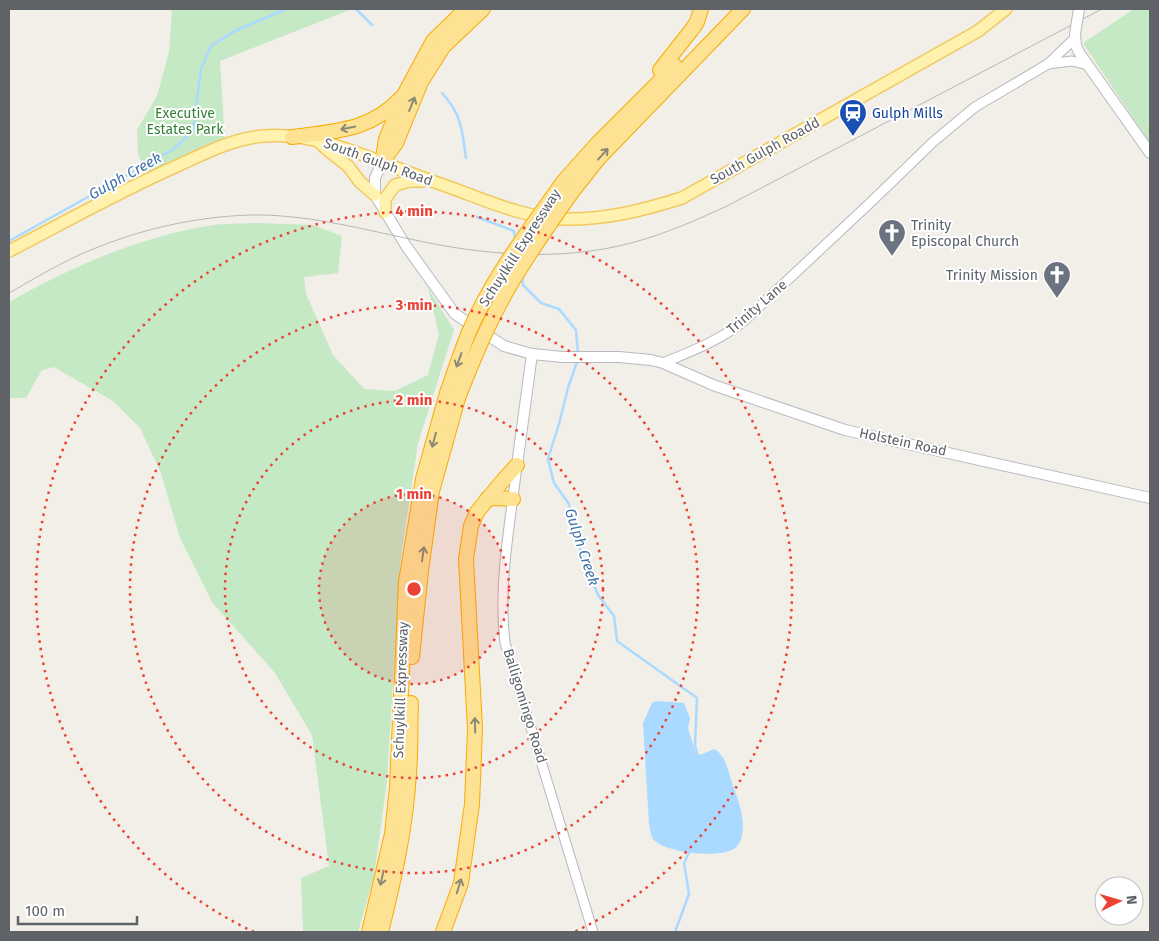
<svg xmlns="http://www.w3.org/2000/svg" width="1159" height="941" font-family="'Fira Sans',sans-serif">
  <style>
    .green { fill: #c5e8c5 }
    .water { fill: #aadaff }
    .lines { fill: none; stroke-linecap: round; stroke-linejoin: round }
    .stream { stroke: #aadaff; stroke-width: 2.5 }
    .tertiary-casing { stroke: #b5b8bc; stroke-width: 11 }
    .secondary-casing { stroke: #b6babf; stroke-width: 12 }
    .primary-casing { stroke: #f2c960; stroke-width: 14 }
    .motorway-casing { stroke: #f9ab00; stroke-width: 16 }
    .tertiary { stroke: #fff; stroke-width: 9 }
    .secondary { stroke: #fff; stroke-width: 10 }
    .primary { stroke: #fff2af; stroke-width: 11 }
    .motorway { stroke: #fde293; stroke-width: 14 }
    .tram { stroke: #b6b7b8; stroke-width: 1 }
    .secondary-bridge-casing { stroke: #b6babf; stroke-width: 12; stroke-linecap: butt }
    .motorway-bridge-casing { stroke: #f9ab00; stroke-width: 16; stroke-linecap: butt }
    .secondary-bridge { stroke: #fff; stroke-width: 10 }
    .motorway-bridge { stroke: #fde293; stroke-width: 14 }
    .oneway { stroke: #8e8975 }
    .ring { fill: none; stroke: #ea4335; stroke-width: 2.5; stroke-dasharray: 2.5 5 }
    .labels { text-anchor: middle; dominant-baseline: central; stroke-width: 4; stroke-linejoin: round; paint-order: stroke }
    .park-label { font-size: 14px; fill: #348238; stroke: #fff }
    .transit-label { font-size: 14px; fill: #164399; stroke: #fff; text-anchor: start }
    .street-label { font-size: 14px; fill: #5f6368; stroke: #fff }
    .worship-label { font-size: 14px; fill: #5b616d; stroke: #fff; text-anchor: start }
    .water-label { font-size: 15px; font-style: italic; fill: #4174aa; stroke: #fff }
    .centre { fill: #ea4335; stroke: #fff; stroke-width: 2.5 }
    .ring-label { font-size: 15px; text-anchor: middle; font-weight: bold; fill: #ea4335; stroke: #fff; stroke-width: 4; stroke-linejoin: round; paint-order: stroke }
  </style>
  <rect width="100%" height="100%" fill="#f1efe8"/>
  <g class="green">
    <polygon points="172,9 352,9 220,61 225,144 148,179 138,153 137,130 157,96 169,52"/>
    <polygon points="1134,9 1150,9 1150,143 1083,43"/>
    <path d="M257,223L313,225L342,236L338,273L304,277L306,294L333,355L364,389L395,391L428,375L439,334L428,288L454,330L418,443L400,564L387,781L374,876L358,932H303L301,878L329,866L312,735L275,673L212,602L180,538L161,473L140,428L113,401L54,367L42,370L26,398H9V302C69,268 139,237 208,226C224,223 241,224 257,223Z"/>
  </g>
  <path class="water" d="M656,701L684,703L690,718L688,728L696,754L700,755L714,749C727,756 728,773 733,785C739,802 749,828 738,845C728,861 663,853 653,839C651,836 650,828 649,824L643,723L652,703Z"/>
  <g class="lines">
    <g class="stream">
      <polyline points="356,9 372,25"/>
      <path d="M442,93C462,115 462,130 466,158"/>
      <polyline points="477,217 514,231 515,240"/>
      <polyline points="9,241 174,149 193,130 201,69 211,46 235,31 286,9"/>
      <polyline points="522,276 523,285 541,303 559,309 576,330 578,354"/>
      <polyline points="578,359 568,388 559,424 548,459 554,483 569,504 581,552 598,595 614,616 617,641 697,698 695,746 698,756"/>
      <polyline points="675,932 689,894 684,863 691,849"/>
    </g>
    <defs>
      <g id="tertiary">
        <polyline points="1048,64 1072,61 1088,65"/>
        <path d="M663,363C692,351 721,340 745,320L871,202L933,142L975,107L1048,64L1075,38"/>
        <path d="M517,466C510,525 498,584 505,643L593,932"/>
      </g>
      <g id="secondary">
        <polyline points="1075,34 1076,46 1080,54 1150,153"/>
        <polyline points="382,162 375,178 375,195 406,246 455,314 504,346 532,354 563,357 619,357 651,360 663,363 713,385 845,430 1150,498"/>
        <polyline points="517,465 532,354"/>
      </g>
      <g id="primary">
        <polyline points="319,142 330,152 348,166 360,182 375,195"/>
        <polyline points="385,212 385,199 395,185 410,181 422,181"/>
        <path d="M9,251C65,222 120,191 177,166C205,153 232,139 263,136C306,132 348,149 387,164C413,175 439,183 465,193C497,205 529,218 564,219C605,220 644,210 682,198L978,31L1006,9"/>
      </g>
      <g id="motorway">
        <polyline points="660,70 693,28 697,22 701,9"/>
        <path d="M292,137C335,131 370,131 401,98"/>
        <polyline points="383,158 386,139 404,95 433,41 466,9"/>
        <polyline points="382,162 396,143 421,82 443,47 483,9"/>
        <polyline points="563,182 596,145 675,66"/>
        <polyline points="572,192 599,158 743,9"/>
        <polyline points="487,499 493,498 513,499"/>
        <polyline points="412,657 421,571 432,491 458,398"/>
        <polyline points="369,932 392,834 397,787 406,582 423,479 447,393"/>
        <path d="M381,932C394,880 406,827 409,773C411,750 410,726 411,703"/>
        <polyline points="443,932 461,883 472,804 475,729 466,559 471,526 477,512 500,484 517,465"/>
      </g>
    </defs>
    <use href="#tertiary" class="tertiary-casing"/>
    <use href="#secondary" class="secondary-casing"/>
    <use href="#primary" class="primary-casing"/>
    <use href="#motorway" class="motorway-casing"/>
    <use href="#tertiary" class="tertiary"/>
    <use href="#secondary" class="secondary"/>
    <use href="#primary" class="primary"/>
    <use href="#motorway" class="motorway"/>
    <path class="tram" d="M9,293C32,280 55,266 79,255C133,231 190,217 250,215C304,214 358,228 410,239C482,255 559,262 631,243C665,234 697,220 729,205L1102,9"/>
    <defs>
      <polyline id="secondary-bridge" points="1075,34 1079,9"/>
      <g id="motorway-bridge">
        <path d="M447,393C454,373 461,352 469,332C492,278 529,230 563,182"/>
        <path d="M458,398C473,360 488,323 509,287C528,254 550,223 572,192"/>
      </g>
    </defs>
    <use href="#secondary-bridge" class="secondary-bridge-casing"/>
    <use href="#motorway-bridge" class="motorway-bridge-casing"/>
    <use href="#secondary-bridge" class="secondary-bridge"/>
    <use href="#motorway-bridge" class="motorway-bridge"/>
  </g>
  <defs><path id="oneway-shaft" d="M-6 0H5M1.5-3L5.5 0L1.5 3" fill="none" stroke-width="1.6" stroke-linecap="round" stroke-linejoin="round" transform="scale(1.25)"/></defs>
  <g class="oneway">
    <use href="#oneway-shaft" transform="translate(412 104) rotate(-68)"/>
    <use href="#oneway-shaft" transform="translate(348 128) rotate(168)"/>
    <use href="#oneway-shaft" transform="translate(603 154) rotate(-48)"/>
    <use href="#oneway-shaft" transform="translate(459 360) rotate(110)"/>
    <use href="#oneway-shaft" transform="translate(434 440) rotate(105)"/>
    <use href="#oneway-shaft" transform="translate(423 554) rotate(-82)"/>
    <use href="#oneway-shaft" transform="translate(475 725) rotate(-92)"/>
    <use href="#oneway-shaft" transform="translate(382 878) rotate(102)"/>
    <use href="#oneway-shaft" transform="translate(459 886) rotate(-73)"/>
  </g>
  <circle cx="414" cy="589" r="95" fill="#ea4335" fill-opacity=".12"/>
  <g class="ring">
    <circle cx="414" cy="589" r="95"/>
    <circle cx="414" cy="589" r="189"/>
    <circle cx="414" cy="589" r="284"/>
    <path d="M254 932A378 378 0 1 1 574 932"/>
  </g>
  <defs>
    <symbol id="station-pin" viewBox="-11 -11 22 30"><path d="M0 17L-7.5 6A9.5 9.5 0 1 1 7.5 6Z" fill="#1a4fb4" stroke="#fff"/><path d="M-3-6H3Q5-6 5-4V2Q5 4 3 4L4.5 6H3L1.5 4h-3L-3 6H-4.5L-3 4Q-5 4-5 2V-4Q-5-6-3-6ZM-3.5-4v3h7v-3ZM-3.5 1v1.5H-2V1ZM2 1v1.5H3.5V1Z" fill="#fff"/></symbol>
    <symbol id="church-pin" viewBox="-11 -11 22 30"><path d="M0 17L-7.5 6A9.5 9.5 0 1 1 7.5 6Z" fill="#6b7280" stroke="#fff"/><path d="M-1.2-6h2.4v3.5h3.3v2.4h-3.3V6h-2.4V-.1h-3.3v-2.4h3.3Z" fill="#fff"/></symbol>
  </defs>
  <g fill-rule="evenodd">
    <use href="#station-pin" x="837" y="97" width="32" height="43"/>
    <use href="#church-pin" x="876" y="217" width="32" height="43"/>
    <use href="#church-pin" x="1041" y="259" width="32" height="43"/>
  </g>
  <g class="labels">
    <g class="park-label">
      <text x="185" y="113">Executive<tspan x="185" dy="16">Estates Park</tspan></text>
    </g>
    <g class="transit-label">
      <text x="872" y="113">Gulph Mills</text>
    </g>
    <g class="street-label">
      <text transform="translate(765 151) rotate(-29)">South Gulph Roadd</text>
      <text transform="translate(378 162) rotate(20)">South Gulph Road</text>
      <text transform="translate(520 248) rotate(-57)">Schuylkill Expressway</text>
      <text transform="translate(757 307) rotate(-41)">Trinity Lane</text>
      <text transform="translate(903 442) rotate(12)">Holstein Road</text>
      <text transform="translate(401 690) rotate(-88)">Schuylkill Expressway</text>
      <text transform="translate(525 706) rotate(73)">Balligomingo Road</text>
    </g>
    <g class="worship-label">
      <text x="911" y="225">Trinity<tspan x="911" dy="16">Episcopal Church</tspan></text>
      <text x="1038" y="275" text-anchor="end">Trinity Mission</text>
    </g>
    <g class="water-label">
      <text transform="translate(125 176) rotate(-29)">Gulph Creek</text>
      <text transform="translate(582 547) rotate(72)">Gulph Creek</text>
    </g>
  </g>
  <circle cx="414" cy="589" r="8" class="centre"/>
  <g class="ring-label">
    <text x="414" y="216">4 min</text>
    <text x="414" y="310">3 min</text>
    <text x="414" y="405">2 min</text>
    <text x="414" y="499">1 min</text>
  </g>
  <rect width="1159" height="941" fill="none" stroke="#5f6368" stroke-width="20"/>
  <g transform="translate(1119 901) rotate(85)"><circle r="24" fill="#ffffff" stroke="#bfc1c3"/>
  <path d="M0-4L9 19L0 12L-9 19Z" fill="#ea4335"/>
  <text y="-8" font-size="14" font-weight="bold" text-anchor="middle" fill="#5f6368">N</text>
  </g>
  <path d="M18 916v8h119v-8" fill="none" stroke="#5f6368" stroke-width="2.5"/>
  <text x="25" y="916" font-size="15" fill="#5f6368" stroke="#ffffff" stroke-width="4" paint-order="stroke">100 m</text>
</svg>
